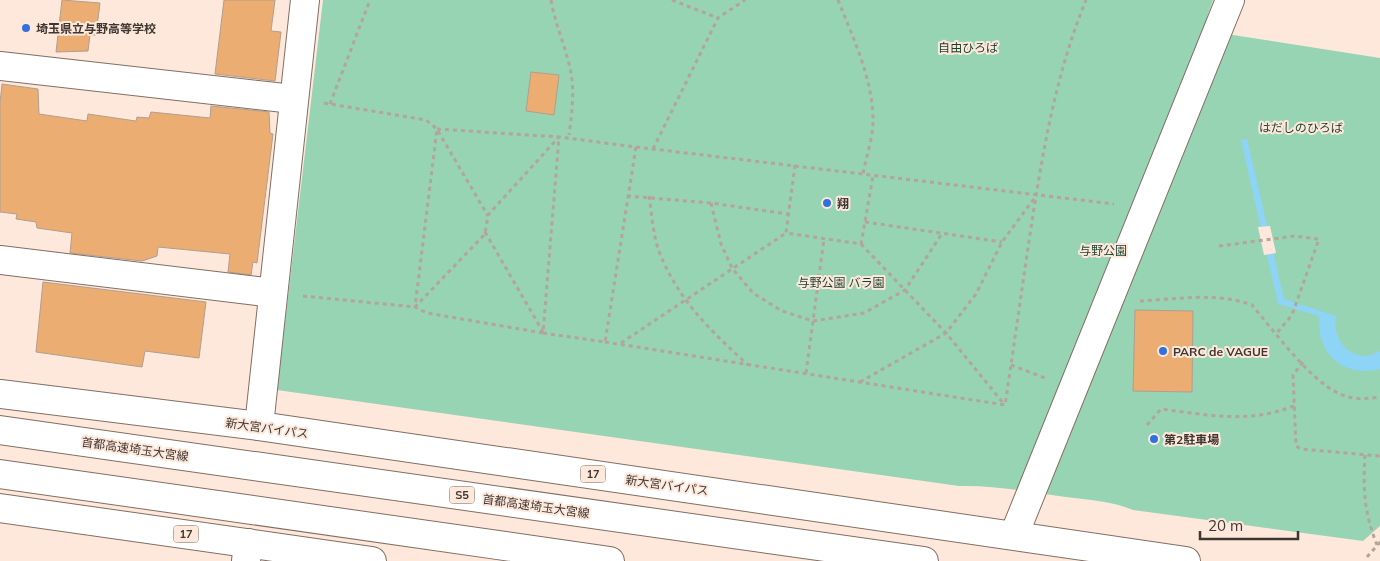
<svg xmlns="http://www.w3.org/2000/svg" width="1380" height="561" font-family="Mulish,'Noto Sans JP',sans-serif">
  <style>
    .green { fill: #96d4b4 }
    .water { fill: #8ed4f6 }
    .pier { fill: #fee8db }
    .building { fill: #ebad71; stroke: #b09f90 }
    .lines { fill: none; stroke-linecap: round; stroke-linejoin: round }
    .minor-casing { stroke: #816e63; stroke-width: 30 }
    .highway-casing { stroke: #816e63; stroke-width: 30 }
    .path { stroke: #b4a49a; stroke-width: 3; stroke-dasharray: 4 4; stroke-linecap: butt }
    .minor { stroke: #fff; stroke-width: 28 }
    .highway { stroke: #fff; stroke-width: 28 }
    .poi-dot { fill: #3270de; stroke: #fee8db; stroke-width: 2 }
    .labels { text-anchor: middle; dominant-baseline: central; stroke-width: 4; stroke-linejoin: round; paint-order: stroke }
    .shield { fill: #fee8db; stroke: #786b64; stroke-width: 1 }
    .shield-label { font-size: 11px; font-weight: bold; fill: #3e3631 }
    .poi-label { font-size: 12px; font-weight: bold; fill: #3e3631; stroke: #fee8db; text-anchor: start }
    .park-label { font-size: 12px; fill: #183f2d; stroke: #fee8db }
    .street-label { font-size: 12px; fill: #3e3631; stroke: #fee8db }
  </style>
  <rect width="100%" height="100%" fill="#fee8db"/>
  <path class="green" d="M323,0H1213L1207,17L1233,35L1380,58V526L1363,541L1133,510C1112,501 1088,500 1066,497C1030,492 995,485 959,486L277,390Z"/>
  <path class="water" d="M1247,139L1284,299L1336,316C1331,342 1355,366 1380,351V369C1342,378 1317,354 1319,316L1278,304L1241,140Z"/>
  <polygon class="pier" points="1270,226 1276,253 1264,255 1258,227"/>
  <g class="building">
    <polygon points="62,0 100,3 96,35 90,35 88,51 56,52"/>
    <polygon points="224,0 275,0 271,31 281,32 275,81 215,74"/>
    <polygon points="531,72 559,75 554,115 526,111"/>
    <polygon points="2,84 38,89 39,114 87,121 88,114 136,121 137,117 149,118 151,112 210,118 211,106 269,112 270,133 273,134 257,263 253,262 251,275 228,272 230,254 158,247 157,256 142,261 70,253 72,233 37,228 36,222 16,219 17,214 0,212 0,103"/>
    <polygon points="43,282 206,302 199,358 145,351 142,367 36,352"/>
    <polygon points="1135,310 1193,311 1192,392 1133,391"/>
  </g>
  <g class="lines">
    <defs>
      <g id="minor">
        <polyline points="0,66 293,99"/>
        <polyline points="0,260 273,293"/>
        <polyline points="259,426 305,0"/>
        <polyline points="1014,535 1230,0"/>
        <polyline points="246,561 248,543"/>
      </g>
      <g id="highway">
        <polyline points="0,394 259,426 1186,561"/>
        <polyline points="0,430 924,561"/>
        <polyline points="0,474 610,561"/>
        <polyline points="0,508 372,561"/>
      </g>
    </defs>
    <use href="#minor" class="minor-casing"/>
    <use href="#highway" class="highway-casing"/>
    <g class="path">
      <path d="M551,0C555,24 565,45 570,68C575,90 572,113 569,135"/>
      <polyline points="672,0 718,18"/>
      <path d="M838,0C853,38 873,79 873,121C873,138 866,157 863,174"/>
      <polyline points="324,103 426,120 437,129 415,307 427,313 543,333"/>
      <polyline points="330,104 370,0"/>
      <polyline points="437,129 559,137 636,147 605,342 543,333 559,137"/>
      <polyline points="438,131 488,216"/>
      <polyline points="636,147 1114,204"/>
      <polyline points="653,149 718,18 745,0"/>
      <polyline points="795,165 786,233 861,244 873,176"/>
      <polyline points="627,196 711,203 788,214"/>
      <path d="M649,196C652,214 653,237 660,254C680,302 710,330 748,365"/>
      <polyline points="711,203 721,244 732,268 753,293 782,311 813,321 864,313 905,290 943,232"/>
      <polyline points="865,222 1002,242"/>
      <polyline points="485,232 543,332"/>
      <polyline points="861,244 946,333 1004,404"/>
      <polyline points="1219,246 1295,236 1319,239 1292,315 1276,334"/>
      <polyline points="303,296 415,307 485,234 488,215 558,138"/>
      <path d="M1140,301C1177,299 1218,292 1252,305C1273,330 1310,380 1338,393C1351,400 1366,399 1380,397"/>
      <path d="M605,342L1005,405C1014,346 1022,287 1031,228C1043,150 1056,73 1086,0"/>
      <polyline points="621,343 786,233"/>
      <polyline points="1303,362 1293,375 1296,446 1301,449 1380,456"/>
      <polyline points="1011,365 1045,378"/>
      <polyline points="806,373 824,239"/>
      <polyline points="860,382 946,333 976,294 1002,242 1036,196"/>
      <path d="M1147,425L1161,409C1209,415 1247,424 1294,406"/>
      <path d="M1365,455C1363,490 1364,512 1377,545"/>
      <polyline points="1367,557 1380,542"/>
    </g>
    <use href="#minor" class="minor"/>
    <use href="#highway" class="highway"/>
  </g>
  <g class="poi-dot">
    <circle cx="26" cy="28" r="5"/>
    <circle cx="827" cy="203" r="5"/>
    <circle cx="1163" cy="351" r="5"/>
    <circle cx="1154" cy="439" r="5"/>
  </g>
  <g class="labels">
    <g class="shield">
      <rect x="580.5" y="465.5" width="25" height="17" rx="4"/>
      <rect x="449.5" y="486.5" width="25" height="17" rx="4"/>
      <rect x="173.5" y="525.5" width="25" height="17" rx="4"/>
    </g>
    <g class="shield-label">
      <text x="593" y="474">17</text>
      <text x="462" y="495">S5</text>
      <text x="186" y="534">17</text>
    </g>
    <g class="poi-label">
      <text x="36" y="28">埼玉県立与野高等学校</text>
      <text x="837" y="203">翔</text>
      <text x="1173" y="351">PARC de VAGUE</text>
      <text x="1164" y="439">第2駐車場</text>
    </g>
    <g class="park-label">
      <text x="968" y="47">自由ひろば</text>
      <text x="1301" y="127">はだしのひろば</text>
      <text x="1103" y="250">与野公園</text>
      <text x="841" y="282">与野公園 バラ園</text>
    </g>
    <g class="street-label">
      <text transform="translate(267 428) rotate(8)">新大宮バイパス</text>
      <text transform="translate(135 449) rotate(8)">首都高速埼玉大宮線</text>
      <text transform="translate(667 485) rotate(8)">新大宮バイパス</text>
      <text transform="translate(536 506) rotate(8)">首都高速埼玉大宮線</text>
    </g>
  </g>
  <path d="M1200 531v8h98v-8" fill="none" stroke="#3e3631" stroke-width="2.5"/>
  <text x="1208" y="531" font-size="15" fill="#3e3631" stroke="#fee8db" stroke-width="4" paint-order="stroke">20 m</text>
</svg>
